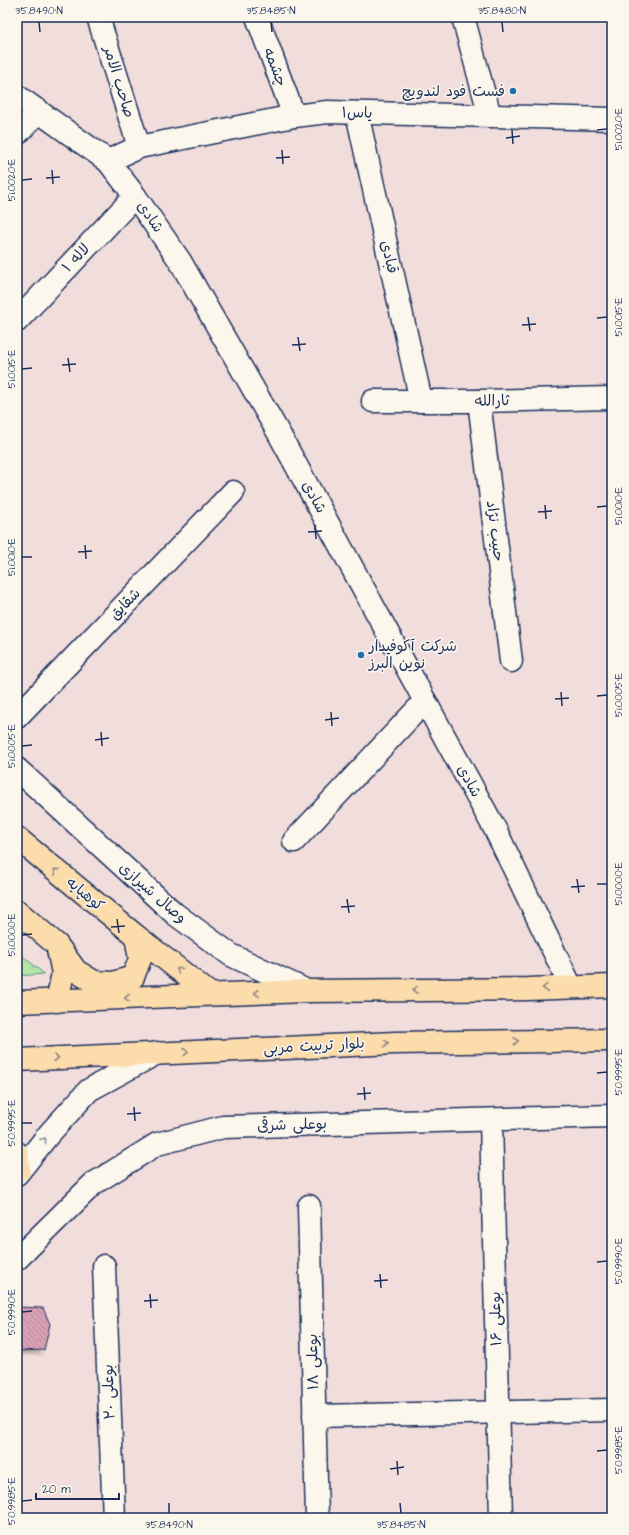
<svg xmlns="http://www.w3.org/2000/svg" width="629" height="1535" font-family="'Architects Daughter','Playpen Sans Arabic',sans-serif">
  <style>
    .forest { fill: url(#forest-crowns); stroke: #668b83 }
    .building { fill: url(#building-back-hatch); stroke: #1b2f5e; filter: url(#shadow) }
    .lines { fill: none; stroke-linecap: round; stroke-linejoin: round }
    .minor-casing { stroke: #1b2f5e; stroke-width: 25 }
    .major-casing { stroke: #1b2f5e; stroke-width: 25 }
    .minor { stroke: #fbf7ec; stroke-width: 22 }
    .major { stroke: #fddcac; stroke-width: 22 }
    .oneway { stroke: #8c8685 }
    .oneway2 { stroke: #8b93a5 }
    .ticks { fill: none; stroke: #1b2f5e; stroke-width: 1.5 }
    .poi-dot { fill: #1f6fb2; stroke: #fbf7ec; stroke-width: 1.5 }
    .labels { text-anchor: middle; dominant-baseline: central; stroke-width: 3; stroke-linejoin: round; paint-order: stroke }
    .street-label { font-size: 15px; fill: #1b2f5e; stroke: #fbf7ec }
    .poi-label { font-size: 15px; fill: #1b2f5e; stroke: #fbf7ec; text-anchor: end }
    .neatline { fill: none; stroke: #1b2f5e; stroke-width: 1.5 }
    .ticks-label { font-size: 10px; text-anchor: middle; fill: #1b2f5e }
  </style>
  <defs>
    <pattern id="forest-crowns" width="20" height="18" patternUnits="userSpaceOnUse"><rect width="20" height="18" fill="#b2e7a8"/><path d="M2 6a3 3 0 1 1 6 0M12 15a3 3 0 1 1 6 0" fill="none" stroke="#98c693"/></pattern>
    <pattern id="building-back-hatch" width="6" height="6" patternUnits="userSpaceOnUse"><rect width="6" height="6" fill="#d9a2b5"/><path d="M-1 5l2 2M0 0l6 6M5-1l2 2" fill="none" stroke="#af8496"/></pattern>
    <filter id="shadow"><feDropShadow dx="-3.5" dy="3.5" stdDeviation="2" flood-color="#0004"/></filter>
  </defs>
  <rect width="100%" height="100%" fill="#f1dedc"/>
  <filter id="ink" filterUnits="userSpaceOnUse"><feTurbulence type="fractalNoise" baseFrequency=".025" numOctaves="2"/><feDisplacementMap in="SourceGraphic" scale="8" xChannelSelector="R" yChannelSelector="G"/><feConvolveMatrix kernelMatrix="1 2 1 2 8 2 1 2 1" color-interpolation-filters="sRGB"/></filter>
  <g filter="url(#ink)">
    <polygon class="forest" points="17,951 44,974 17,976"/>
    <polygon class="building" points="17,1307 43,1308 50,1324 44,1350 17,1351"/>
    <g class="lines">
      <defs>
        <g id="minor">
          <polyline points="98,17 139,147"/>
          <polyline points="257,17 294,116"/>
          <polyline points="463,17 490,116"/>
          <polyline points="17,96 108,161 135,196 180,261 278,432 496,831 571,987"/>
          <polyline points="357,113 421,401"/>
          <polyline points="17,134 39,111"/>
          <polyline points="108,161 139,147 294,116 328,112 612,119"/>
          <polyline points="17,321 135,196"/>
          <polyline points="373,401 479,401 612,398"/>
          <polyline points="479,401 511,661"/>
          <polyline points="17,717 233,492"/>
          <polyline points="17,769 175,914 231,955 307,991"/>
          <polyline points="294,841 425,701"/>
          <polyline points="491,1120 501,1518"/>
          <polyline points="17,1174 49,1134 89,1090 157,1053"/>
          <polyline points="309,1206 317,1518"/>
          <polyline points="17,1259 93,1184 157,1144 223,1127 612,1116"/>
          <polyline points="104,1266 114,1518"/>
          <polyline points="314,1416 612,1410"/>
        </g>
        <g id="major">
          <polyline points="17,838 136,936 210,994"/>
          <polyline points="17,911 57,945 63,973 57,1001"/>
          <polyline points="57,945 76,971 94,982 113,983 133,977 140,959 136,936"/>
          <polyline points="17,1002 307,991 528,989 612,986"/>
          <polyline points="17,1060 395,1043 612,1040"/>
          <polyline points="17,1153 19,1170"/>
        </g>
      </defs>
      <use href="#minor" class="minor-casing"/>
      <use href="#major" class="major-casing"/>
      <use href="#minor" class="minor"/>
      <use href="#major" class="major"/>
    </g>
    <defs><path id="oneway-chevron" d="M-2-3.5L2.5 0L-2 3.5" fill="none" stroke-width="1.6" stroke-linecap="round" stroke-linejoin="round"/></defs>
    <g class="oneway">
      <use href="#oneway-chevron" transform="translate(56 871) rotate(-140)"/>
      <use href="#oneway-chevron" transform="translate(179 970) rotate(-142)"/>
      <use href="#oneway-chevron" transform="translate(545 988) rotate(178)"/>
      <use href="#oneway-chevron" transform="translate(415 990) rotate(179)"/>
      <use href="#oneway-chevron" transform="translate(257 993) rotate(178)"/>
      <use href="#oneway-chevron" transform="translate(127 998) rotate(178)"/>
      <use href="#oneway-chevron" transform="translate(516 1041) rotate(-1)"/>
      <use href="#oneway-chevron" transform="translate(386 1043) rotate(-3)"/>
      <use href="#oneway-chevron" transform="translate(186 1052) rotate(-3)"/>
      <use href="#oneway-chevron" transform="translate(56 1058) rotate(-3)"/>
    </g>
    <use class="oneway2" href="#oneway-chevron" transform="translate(44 1140) rotate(-51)"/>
  </g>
  <path class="ticks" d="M39,22L40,32M271,22L272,32M502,22L503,32M512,130L513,144M597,130L607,129M506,138L520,136M282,150L283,164M276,158L290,157M52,170L53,184M46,178L60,177M22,180L32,179M528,317L530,331M597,318L607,317M522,325L536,324M298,337L300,351M292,345L306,344M68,358L70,372M62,365L76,364M22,369L32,368M545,505L546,519M597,507L607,506M538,512L552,511M315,525L316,539M308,532L322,531M85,545L86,559M78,552L92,551M22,557H32M561,692L562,706M597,696L607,695M555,699L569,698M331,712L332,726M325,720L339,718M101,732L102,746M95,740L109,738M22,746L32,745M577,879L579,893M597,884H607M571,887L585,886M347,899L349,913M341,907L355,906M117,919L119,933M111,927L125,926M22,935L32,934M597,1073L607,1072M364,1087L365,1100M357,1094L371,1093M134,1107L135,1121M127,1114L141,1113M22,1123H32M597,1262L607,1261M380,1274L381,1288M374,1281L388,1280M150,1294L151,1308M144,1301L158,1300M22,1312L32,1311M597,1451L607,1450M397,1461L398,1475M390,1469L404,1467M22,1501L32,1500M169,1503V1513M400,1503L401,1513"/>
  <g class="poi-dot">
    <circle cx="513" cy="91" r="4"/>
    <circle cx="361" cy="655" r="4"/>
  </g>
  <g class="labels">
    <g class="street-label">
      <text transform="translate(275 67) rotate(69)">چشمه</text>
      <text transform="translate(119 82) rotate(73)">صاحب الامر</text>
      <text transform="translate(357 113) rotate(1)">یاس۱</text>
      <text transform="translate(150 217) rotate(55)">شادی</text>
      <text transform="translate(389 257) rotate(77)">قبادی</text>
      <text transform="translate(76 258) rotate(-47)">لاله ۱</text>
      <text transform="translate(492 401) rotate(-1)">ثارالله</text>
      <text transform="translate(314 497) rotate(61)">شادی</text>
      <text transform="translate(495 531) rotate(83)">حبیب نژاد</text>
      <text transform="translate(125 604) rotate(-46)">شقایق</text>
      <text transform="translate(469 781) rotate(61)">شادی</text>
      <text transform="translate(153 893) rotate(41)">وصال شیرازی</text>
      <text transform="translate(85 894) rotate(40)">کوهپایه</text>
      <text transform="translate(314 1046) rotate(-3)">بلوار تربیت مربی</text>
      <text transform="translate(292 1125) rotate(-2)">بوعلی شرقی</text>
      <text transform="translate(496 1319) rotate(-91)">بوعلی ۱۶</text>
      <text transform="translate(313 1362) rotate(-91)">بوعلی ۱۸</text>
      <text transform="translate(109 1392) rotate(-92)">بوعلی ۲۰</text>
    </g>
    <g class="poi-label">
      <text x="505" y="91">فست فود لندویچ</text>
      <text x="369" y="646" text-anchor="start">شرکت آکوفیدار<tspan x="369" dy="17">نوین البرز</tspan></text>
    </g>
  </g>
  <rect width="629" height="1535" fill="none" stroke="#fbf7ec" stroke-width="44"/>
  <path d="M36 1493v6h83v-6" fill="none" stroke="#1b2f5e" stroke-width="2"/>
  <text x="42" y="1493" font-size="12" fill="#1b2f5e" stroke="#fbf7ec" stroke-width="3" paint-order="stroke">20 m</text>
  <rect x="22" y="22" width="585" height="1491" class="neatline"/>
  <g class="ticks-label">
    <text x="39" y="14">35.8490°N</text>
    <text x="271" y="14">35.8485°N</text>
    <text x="502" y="14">35.8480°N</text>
    <text transform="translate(618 129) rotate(-90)" y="4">51.0020°E</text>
    <text transform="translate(11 180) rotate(-90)" y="4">51.0020°E</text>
    <text transform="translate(618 317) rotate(-90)" y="4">51.0015°E</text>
    <text transform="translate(11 369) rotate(-90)" y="4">51.0015°E</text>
    <text transform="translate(618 506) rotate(-90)" y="4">51.0010°E</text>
    <text transform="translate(11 557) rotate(-90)" y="4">51.0010°E</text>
    <text transform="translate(618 695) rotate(-90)" y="4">51.0005°E</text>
    <text transform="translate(11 746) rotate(-90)" y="4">51.0005°E</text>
    <text transform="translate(618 884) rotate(-90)" y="4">51.0000°E</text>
    <text transform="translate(11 935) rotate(-90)" y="4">51.0000°E</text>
    <text transform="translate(618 1072) rotate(-90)" y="4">50.9995°E</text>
    <text transform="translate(11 1123) rotate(-90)" y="4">50.9995°E</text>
    <text transform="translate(618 1261) rotate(-90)" y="4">50.9990°E</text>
    <text transform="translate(11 1312) rotate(-90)" y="4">50.9990°E</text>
    <text transform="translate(618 1450) rotate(-90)" y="4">50.9985°E</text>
    <text transform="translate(11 1501) rotate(-90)" y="4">50.9985°E</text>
    <text x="169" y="1528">35.8490°N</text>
    <text x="401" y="1528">35.8485°N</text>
  </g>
</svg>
